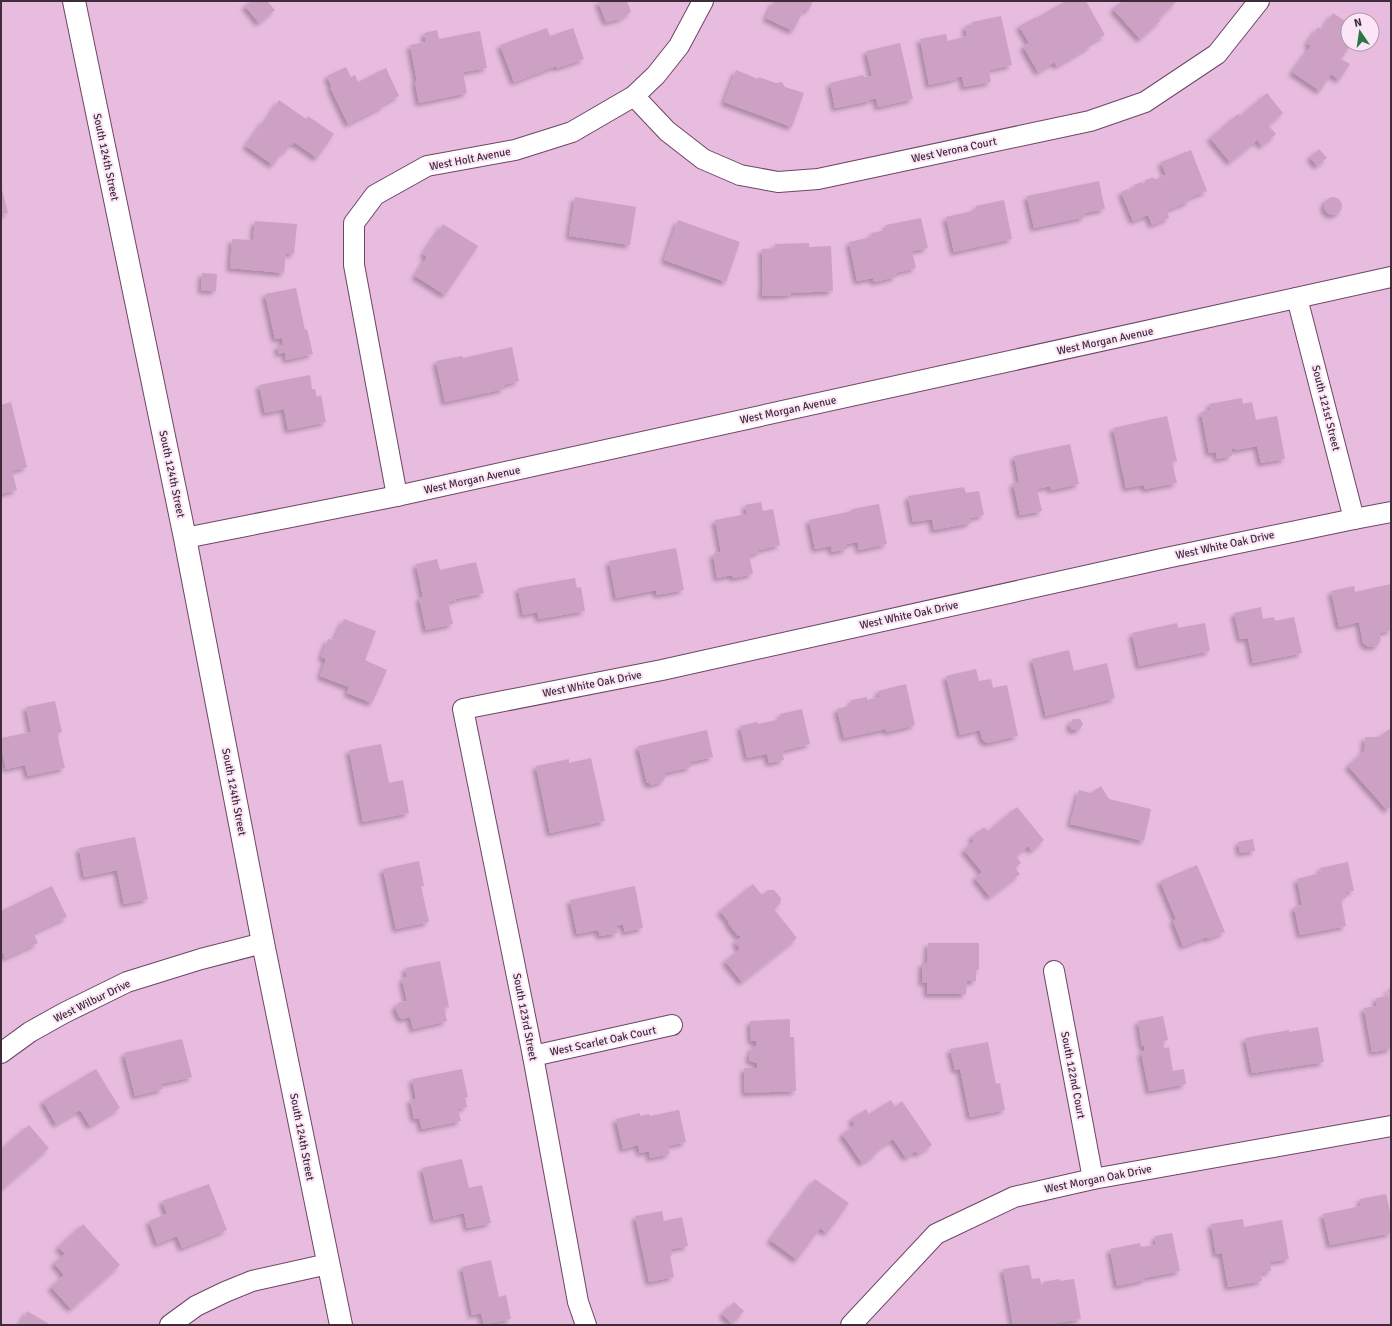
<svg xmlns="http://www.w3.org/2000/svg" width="1392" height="1326" font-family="Signika,sans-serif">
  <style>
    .building { fill: #cca1c4; filter: url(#shadow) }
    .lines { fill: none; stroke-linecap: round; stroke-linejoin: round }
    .minor-casing { stroke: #6c4665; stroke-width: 22 }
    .tertiary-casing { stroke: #6c4665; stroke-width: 24 }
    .minor { stroke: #fff; stroke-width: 20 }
    .tertiary { stroke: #fff; stroke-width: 22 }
    .labels { text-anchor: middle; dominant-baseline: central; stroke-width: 4; stroke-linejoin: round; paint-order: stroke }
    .street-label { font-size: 11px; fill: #3d2c3a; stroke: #fce5f7 }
  </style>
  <defs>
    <filter id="shadow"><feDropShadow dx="-3.5" dy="3.5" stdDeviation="2" flood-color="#0004"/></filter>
  </defs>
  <rect width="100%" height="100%" fill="#e8bcdf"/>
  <g class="building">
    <polygon points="251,1 267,1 275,10 259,23 245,6"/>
    <polygon points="598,1 627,1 631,12 620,19 606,22"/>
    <polygon points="774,1 813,1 808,11 804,9 793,31 766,18"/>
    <polygon points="1066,1 1086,1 1105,35 1090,43 1092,45 1057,66 1054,62 1038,72 1023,46 1029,43 1019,26 1036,17 1036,18"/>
    <polygon points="1122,1 1177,1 1159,18 1161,20 1140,39 1113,9"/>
    <polygon points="1333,13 1348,23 1348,44 1351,44 1341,59 1350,64 1339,80 1331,74 1320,91 1292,72 1311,46 1307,43 1318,27 1322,30"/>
    <polygon points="1001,16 1012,65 989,70 991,82 964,87 962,76 955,78 956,79 929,85 920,39 946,34 948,41 967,36 965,26 972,24 972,22"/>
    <polygon points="547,28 550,36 573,28 584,59 557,68 556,66 514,82 500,45"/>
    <polygon points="437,30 439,39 480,31 487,68 463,72 467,93 419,103 415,82 417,81 410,45 426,42 424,33"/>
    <polygon points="900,43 913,99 878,107 876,98 869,100 869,101 835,108 830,83 863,75 864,77 872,76 866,51"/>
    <polygon points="346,67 351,77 355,75 358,82 386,68 399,96 383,104 384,106 348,124 330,87 332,87 327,76"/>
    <polygon points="736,70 758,79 759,77 776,83 782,82 785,87 804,93 792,127 724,102"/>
    <polygon points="1267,93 1283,113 1268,125 1276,134 1262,146 1257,140 1230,162 1210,138 1238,114 1240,116"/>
    <polygon points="279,100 306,119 308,116 334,134 317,158 294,142 292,145 290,144 285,152 283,151 273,165 246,146 264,120 266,121"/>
    <polygon points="1319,149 1327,158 1317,166 1310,157"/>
    <polygon points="1191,150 1207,191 1188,198 1190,201 1167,210 1169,218 1152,225 1148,215 1133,221 1121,192 1128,189 1129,191 1132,190 1132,188 1135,187 1134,185 1141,182 1142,184 1146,182 1146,180 1153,177 1154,179 1162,178 1161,176 1166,175 1161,162"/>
    <polygon points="1099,181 1105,209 1084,213 1085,217 1034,228 1027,196"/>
    <polygon points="1,186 8,213 1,215"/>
    <polygon points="575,197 636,207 630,245 569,236"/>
    <circle cx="1333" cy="206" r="9"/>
    <polygon points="1004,200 1012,239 954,252 946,217 976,210 976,206"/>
    <polygon points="921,218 928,248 912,251 916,268 895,273 896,277 874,282 873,278 857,281 849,242 872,237 871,233 887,230 886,225"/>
    <polygon points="678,220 740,242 726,282 664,260"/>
    <polygon points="255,221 297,224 294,254 286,253 284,273 230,268 232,239 253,240"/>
    <polygon points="443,224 478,246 445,295 415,276 427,257 423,254"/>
    <polygon points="809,243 809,247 831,246 833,291 791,293 791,295 762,296 762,287 763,287 762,249 775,248 775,244"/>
    <polygon points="202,273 217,274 216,291 201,290"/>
    <polygon points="296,288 305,330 307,329 313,354 286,360 285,352 279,354 277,346 283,345 282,338 275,339 265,294"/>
    <polygon points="512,347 519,381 503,385 504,389 445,402 436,361 462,356 463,358"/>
    <polygon points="310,375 312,389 315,389 317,397 321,395 326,422 288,430 284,409 265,413 259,385"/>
    <polygon points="1242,398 1243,404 1252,402 1256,420 1277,416 1285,459 1261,463 1257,446 1235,450 1235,448 1231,449 1232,456 1217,459 1216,452 1209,453 1201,412 1211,410 1209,404"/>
    <polygon points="11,402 27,467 12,471 17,490 1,494 1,405"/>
    <polygon points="1167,416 1177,461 1172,462 1177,483 1145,489 1144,485 1126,488 1113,428"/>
    <polygon points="1070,444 1079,484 1051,490 1050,486 1037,489 1042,511 1020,515 1013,483 1019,482 1014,456"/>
    <polygon points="964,487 966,493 979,491 984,515 970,518 971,523 934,530 932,519 913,522 908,496"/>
    <polygon points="761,502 763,511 773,509 780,545 759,550 759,552 749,555 753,574 733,578 732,575 717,578 713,554 721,552 715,520 747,514 745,505"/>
    <polygon points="879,504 887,544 859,550 858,542 846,544 847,549 832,552 831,546 815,549 809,520 852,511 852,509"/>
    <polygon points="676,548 684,590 657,595 656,590 616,598 609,561"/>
    <polygon points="437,559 440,570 476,562 484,593 456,599 456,600 448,602 453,624 426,630 419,598 423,597 416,564"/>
    <polygon points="575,578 577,588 581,587 585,611 539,619 537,612 523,615 518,588"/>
    <polygon points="1391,584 1391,630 1379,633 1381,640 1377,646 1369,647 1363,643 1359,622 1339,627 1331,591 1354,586 1355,592"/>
    <polygon points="1261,607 1263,619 1274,617 1275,621 1294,617 1302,653 1253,663 1248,638 1240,639 1234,613"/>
    <polygon points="344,619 376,631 365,660 387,670 372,703 347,693 349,687 320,676 326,659 321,657 328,639 334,640"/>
    <polygon points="1177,623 1178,628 1205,623 1210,651 1139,666 1132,633"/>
    <polygon points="1069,650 1074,671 1107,663 1115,698 1046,716 1032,659"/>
    <polygon points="976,669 979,681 991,679 993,688 1007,685 1018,736 987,743 982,739 980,730 960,735 946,676"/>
    <polygon points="906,684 915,725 887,732 886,729 844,738 837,709 852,705 851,700 867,697 867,700 880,697 878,691"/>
    <polygon points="55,701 62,732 57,733 65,768 28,776 25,765 6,769 1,746 1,738 31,732 26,707"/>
    <polygon points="802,709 810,744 782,751 784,760 769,763 767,754 747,758 740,726 757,722 758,724 781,719 780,714"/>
    <polygon points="1073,719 1080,719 1083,724 1079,730 1072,730 1069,725"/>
    <polygon points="1389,729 1391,732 1391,806 1387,810 1348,766 1364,751 1365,737 1379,737"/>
    <polygon points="707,730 713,757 690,762 691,767 664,773 665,779 661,782 651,785 649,783 647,783 638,746"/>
    <polygon points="381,744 389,783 403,780 409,813 363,822 349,750"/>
    <polygon points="591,758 605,821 550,833 536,766 569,759 569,763"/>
    <polygon points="1101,786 1109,799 1151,809 1144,841 1070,824 1079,790 1091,793"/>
    <polygon points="1017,807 1044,840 1032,851 1028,846 1016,856 1021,863 1015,868 1020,874 990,897 975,878 982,872 964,850 974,841 971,837 984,827 988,831"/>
    <polygon points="135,837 148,899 124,904 117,870 84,877 79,848"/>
    <polygon points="1253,839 1255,851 1240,853 1238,842"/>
    <polygon points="419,861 424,886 421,886 429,922 396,929 383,869"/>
    <polygon points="1348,862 1354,891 1345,892 1346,898 1341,899 1346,926 1300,935 1294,907 1302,905 1297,879 1321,873 1320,868"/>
    <polygon points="1197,865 1225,932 1208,939 1207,937 1183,946 1173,921 1176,919 1160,881"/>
    <polygon points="753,884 762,895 768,890 774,890 781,898 780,904 774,909 797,938 742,982 725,961 740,949 735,942 741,937 740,935 738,936 728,923 729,922 720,911"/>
    <polygon points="52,886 67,917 33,933 38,943 5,958 1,949 1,911"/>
    <polygon points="635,886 643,928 625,932 623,924 616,926 618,933 600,936 598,930 577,934 570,900"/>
    <polygon points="928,943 979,943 979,970 976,970 976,981 967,981 966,994 927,994 927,982 922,983 922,963 927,963"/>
    <polygon points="440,961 449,1007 444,1008 447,1021 413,1029 410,1017 402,1019 399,1017 395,1007 400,1002 407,1001 402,979 407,977 405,968"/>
    <polygon points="1391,988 1391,1049 1372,1052 1364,1008 1377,1006 1376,998 1389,996 1388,989"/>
    <polygon points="1163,1016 1168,1040 1163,1041 1164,1048 1169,1047 1173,1071 1184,1069 1186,1084 1149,1091 1141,1052 1145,1051 1144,1046 1142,1046 1138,1021"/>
    <polygon points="790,1019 790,1037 794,1037 796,1091 745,1093 744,1068 757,1068 757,1063 750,1061 749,1057 752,1048 756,1046 756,1041 751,1041 750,1021"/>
    <polygon points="1318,1027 1324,1062 1252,1073 1245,1038 1289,1030 1289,1032"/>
    <polygon points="182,1039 192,1077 161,1084 163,1089 135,1096 124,1053"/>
    <polygon points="988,1042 996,1084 1000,1083 1005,1110 970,1117 960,1069 955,1070 950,1049"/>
    <polygon points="96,1069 120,1108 90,1126 80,1110 56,1124 43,1101"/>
    <polygon points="462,1069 468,1097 465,1097 467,1107 458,1109 461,1121 422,1129 419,1118 414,1119 410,1099 416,1099 412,1079"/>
    <polygon points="891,1100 895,1107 902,1101 932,1145 918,1154 916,1151 906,1158 893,1139 875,1151 877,1153 862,1163 842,1134 855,1125 851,1119 866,1109 869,1114"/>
    <polygon points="679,1110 686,1142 668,1146 670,1154 650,1158 649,1151 640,1153 638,1145 623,1149 616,1119 640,1113 640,1116 649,1114 650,1116"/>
    <polygon points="29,1125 49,1148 3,1188 1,1185 1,1149"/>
    <polygon points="462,1159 469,1188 482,1185 491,1223 467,1228 464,1213 434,1220 422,1168"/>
    <polygon points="815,1179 849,1203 827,1233 820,1228 797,1260 770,1240"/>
    <polygon points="209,1184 227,1230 182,1248 177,1236 157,1244 149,1221 167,1214 162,1201"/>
    <polygon points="1386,1194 1391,1216 1391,1233 1330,1245 1323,1214 1361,1206 1360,1199"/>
    <polygon points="662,1211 664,1221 682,1217 688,1246 671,1249 672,1255 670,1256 674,1277 649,1282 635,1216"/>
    <polygon points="1243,1219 1244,1227 1282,1220 1289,1259 1270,1262 1271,1271 1261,1273 1262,1281 1228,1287 1222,1253 1216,1254 1211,1224"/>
    <polygon points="83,1224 120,1265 71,1309 51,1287 64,1275 54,1263 65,1254 58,1247"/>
    <polygon points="1172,1233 1180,1271 1144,1278 1145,1280 1117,1286 1110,1249 1140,1243 1141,1247 1156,1245 1155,1236"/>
    <polygon points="491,1260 499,1297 506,1295 511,1319 484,1325 481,1313 472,1315 462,1267"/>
    <polygon points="1029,1265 1032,1279 1040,1278 1041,1285 1044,1284 1043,1282 1059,1279 1060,1281 1074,1279 1081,1319 1046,1325 1013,1325 1003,1269"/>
    <polygon points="734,1302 744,1311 732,1324 722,1314"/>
    <polygon points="27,1311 51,1325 20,1325"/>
  </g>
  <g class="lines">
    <defs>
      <g id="minor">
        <polyline points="634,96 667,131 703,159 740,175 778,182 818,179 1090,121 1145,102 1217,54 1259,1"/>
        <polyline points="1297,298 1354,519"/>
        <polyline points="397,496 354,265 354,223 375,195 427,166 515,150 572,132 634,96 656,75 679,46 703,1"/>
        <polyline points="185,538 397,496 1391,277"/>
        <polyline points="1054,971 1093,1179"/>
        <polyline points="1,1053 30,1032 64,1013 127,982 201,959 259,944 264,948"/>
        <polyline points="533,1056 672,1025"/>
        <polyline points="170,1325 196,1306 225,1292 252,1281 328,1264"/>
        <polyline points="586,1325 578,1302 533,1056 463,709 662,670 1166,558 1354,519 1391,512"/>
        <polyline points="851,1325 936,1234 1014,1197 1093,1179 1391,1126"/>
      </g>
      <polyline id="tertiary" points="74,1 185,538 264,948 341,1325"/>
    </defs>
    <use href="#minor" class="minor-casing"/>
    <use href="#tertiary" class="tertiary-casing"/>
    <use href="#minor" class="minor"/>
    <use href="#tertiary" class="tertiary"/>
  </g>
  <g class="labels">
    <g class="street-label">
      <text transform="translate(954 150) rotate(-12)">West Verona Court</text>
      <text transform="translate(106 157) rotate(78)">South 124th Street</text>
      <text transform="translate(470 159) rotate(-11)">West Holt Avenue</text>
      <text transform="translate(1105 341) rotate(-12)">West Morgan Avenue</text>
      <text transform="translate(1326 408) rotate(76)">South 121st Street</text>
      <text transform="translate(788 410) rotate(-12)">West Morgan Avenue</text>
      <text transform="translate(172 474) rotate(78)">South 124th Street</text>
      <text transform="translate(472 480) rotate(-12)">West Morgan Avenue</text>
      <text transform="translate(1225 545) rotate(-12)">West White Oak Drive</text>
      <text transform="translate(909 615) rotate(-12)">West White Oak Drive</text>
      <text transform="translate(592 684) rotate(-11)">West White Oak Drive</text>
      <text transform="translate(234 792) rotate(79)">South 124th Street</text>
      <text transform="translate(92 1001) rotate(-26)">West Wilbur Drive</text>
      <text transform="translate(525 1017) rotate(79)">South 123rd Street</text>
      <text transform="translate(603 1041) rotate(-12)">West Scarlet Oak Court</text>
      <text transform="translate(1073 1075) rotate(79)">South 122nd Court</text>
      <text transform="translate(302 1137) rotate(79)">South 124th Street</text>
      <text transform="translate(1098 1179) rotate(-11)">West Morgan Oak Drive</text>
    </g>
  </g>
  <rect width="1392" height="1326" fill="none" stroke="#3d2c3a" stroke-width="4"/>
  <g transform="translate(1360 32) rotate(347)"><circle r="19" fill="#fce5f7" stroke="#b09bab"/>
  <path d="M0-3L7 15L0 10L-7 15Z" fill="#297747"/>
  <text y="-6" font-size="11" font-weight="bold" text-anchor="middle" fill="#3d2c3a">N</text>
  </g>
</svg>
